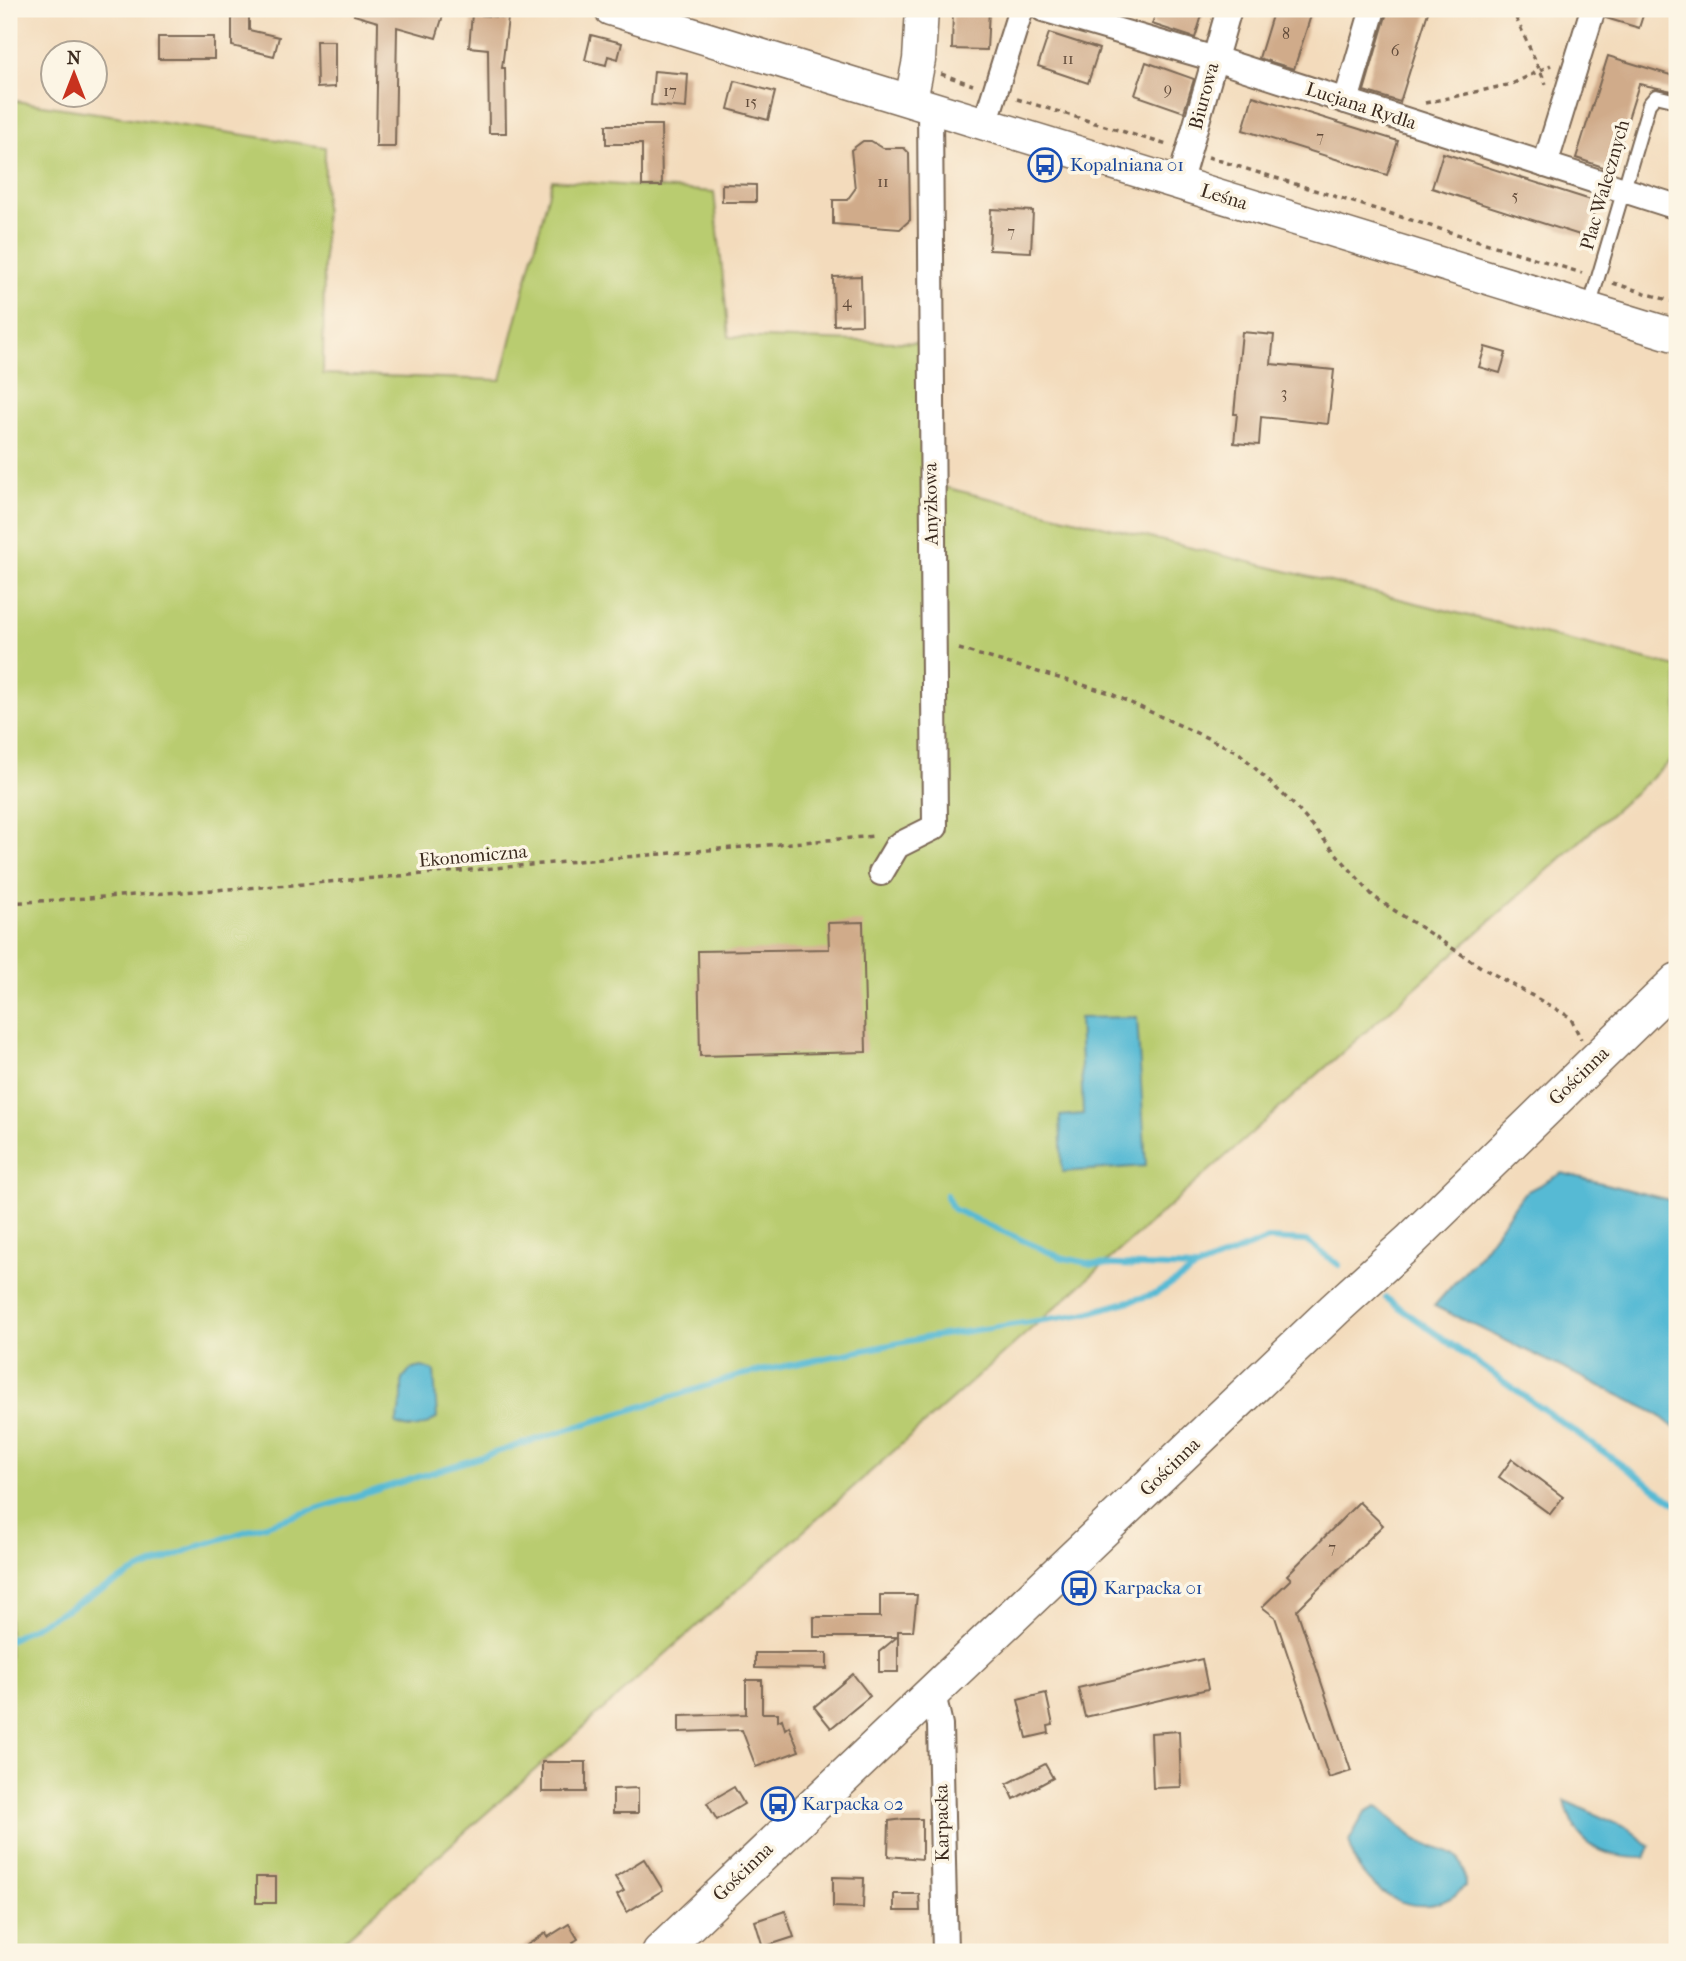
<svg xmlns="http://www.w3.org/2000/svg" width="1686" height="1961" font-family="'IM FELL French Canon',serif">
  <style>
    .green { fill: #b9cc70; stroke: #7a7b47; stroke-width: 2 }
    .water { fill: #56bad4; stroke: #487279; stroke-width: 2 }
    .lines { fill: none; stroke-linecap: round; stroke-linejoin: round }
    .stream { stroke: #56bad4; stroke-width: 6 }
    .building { fill: #d0ab8a }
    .service-casing { stroke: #7b6855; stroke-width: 16 }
    .minor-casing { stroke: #7b6855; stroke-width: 28 }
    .tertiary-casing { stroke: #7b6855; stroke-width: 35 }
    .secondary-casing { stroke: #7b6855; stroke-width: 38 }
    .path { stroke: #7b6855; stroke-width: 3.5; stroke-dasharray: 5 5; stroke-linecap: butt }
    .service { stroke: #fff; stroke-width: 12 }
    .minor { stroke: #fff; stroke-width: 24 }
    .tertiary { stroke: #fff; stroke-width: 32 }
    .secondary { stroke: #fff; stroke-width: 35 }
    .labels { text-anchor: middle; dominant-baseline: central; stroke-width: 7; stroke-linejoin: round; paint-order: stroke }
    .number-label { font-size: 16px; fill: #604a39 }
    .street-label { font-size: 19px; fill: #3b2a1e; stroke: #fcf5e5 }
    .transit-label { font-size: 19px; fill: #164399; stroke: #fcf5e5; text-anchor: start }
  </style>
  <rect width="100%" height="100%" fill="#fcf5e5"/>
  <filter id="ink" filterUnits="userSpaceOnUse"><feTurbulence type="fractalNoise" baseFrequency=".0143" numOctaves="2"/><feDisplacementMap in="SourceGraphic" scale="14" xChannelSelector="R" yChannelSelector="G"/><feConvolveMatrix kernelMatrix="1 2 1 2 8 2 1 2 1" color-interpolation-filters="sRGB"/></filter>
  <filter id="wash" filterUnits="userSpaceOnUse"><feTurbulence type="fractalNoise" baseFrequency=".00686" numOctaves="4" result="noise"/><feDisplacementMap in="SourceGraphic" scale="28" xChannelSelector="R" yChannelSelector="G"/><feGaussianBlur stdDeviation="1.57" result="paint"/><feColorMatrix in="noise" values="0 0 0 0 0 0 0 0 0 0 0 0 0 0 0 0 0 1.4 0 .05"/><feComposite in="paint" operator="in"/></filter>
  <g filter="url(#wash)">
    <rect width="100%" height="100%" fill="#f3dbbc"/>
    <polygon class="green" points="9,100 325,147 323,374 501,380 552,180 714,192 729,337 925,343 923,482 1677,667 1677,755 330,1952 9,1952"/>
    <g class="water">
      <polygon points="1137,1017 1146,1166 1062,1172 1060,1116 1083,1114 1079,1018"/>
      <polygon points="1562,1173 1677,1202 1677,1430 1656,1413 1434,1306 1480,1254 1524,1193"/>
      <path d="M422,1367L434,1371L437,1418C423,1428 412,1431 396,1424L402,1399V1379L410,1370Z"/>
      <path d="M1565,1801L1629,1829L1650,1846L1645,1858C1601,1858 1575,1845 1565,1801Z"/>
      <path d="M1377,1806C1390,1817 1402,1829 1416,1839C1443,1857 1465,1843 1465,1887C1430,1920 1383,1905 1358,1867C1353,1860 1352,1849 1349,1841L1365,1812Z"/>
    </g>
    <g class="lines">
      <g class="stream">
        <polyline points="946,1195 953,1209 1060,1257 1092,1264 1195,1268"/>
        <polyline points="1386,1298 1677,1504"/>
        <polyline points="9,1640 135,1572 199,1546 741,1375 929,1337 1084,1314 1155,1294 1197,1268 1268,1239 1306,1241 1339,1265"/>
      </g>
    </g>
    <g id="blocks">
      <g class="building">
        <polygon points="232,9 249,9 249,30 279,37 274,56 232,46"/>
        <polygon points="445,9 436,38 397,27 395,147 376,147 378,22 354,15 355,10"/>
        <polygon points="953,9 989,9 987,50 952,49"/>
        <polygon points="1157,9 1204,9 1195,38 1152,24"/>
        <polygon points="1274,9 1313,9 1294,69 1259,58"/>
        <polygon points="1388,9 1429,9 1400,102 1364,91"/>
        <polygon points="1607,9 1645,9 1639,28 1606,18"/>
        <polygon points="472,14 508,18 502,68 505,68 506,133 489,133 488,49 469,47"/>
        <polygon points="1049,33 1099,49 1088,83 1038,66"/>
        <polygon points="591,35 622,43 618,59 608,56 606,65 585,60"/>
        <rect x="158" y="37" width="56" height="22"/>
        <polygon points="316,41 335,41 335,87 317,88"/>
        <polygon points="1608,56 1677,77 1677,92 1639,84 1612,170 1576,158"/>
        <polygon points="1146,62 1194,79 1184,112 1135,95"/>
        <polygon points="654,71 688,74 686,108 651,105"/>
        <polygon points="735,81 775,92 768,120 728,109"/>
        <polygon points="1253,96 1398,141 1387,175 1243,130"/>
        <polygon points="606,125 661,125 662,186 642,186 642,144 606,144"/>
        <polygon points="863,141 871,141 883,148 904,148 909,153 910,220 900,229 833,224 833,200 847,200 855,189 851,150"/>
        <polygon points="1443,153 1597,202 1586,237 1432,188"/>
        <polygon points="722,184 756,185 756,202 722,202"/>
        <polygon points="991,209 1033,211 1031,252 989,250"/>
        <polygon points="861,276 862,324 834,325 833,277"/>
        <polygon points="1242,332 1274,335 1271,364 1334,370 1328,424 1261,417 1259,445 1234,443 1237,414 1234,414"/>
        <polygon points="1485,347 1506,353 1500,373 1479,367"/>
        <polygon points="863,922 866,1052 700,1056 698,951 829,949 828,923"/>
        <polygon points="1512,1459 1563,1497 1550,1514 1499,1477"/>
        <polygon points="1359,1502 1383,1525 1297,1610 1351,1771 1329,1778 1275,1617 1262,1607 1291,1579 1287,1575"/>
        <polygon points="880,1595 917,1595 913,1631 898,1631 898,1672 879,1672 879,1652 897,1637 814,1637 814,1617 880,1617"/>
        <polygon points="755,1653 827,1653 827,1669 755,1668"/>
        <polygon points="1202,1659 1208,1689 1085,1717 1078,1688"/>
        <polygon points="853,1674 870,1696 831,1728 814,1707"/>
        <polygon points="746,1680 762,1680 762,1713 778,1713 778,1721 782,1719 785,1729 789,1726 799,1751 756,1767 742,1730 679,1732 679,1716 746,1714"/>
        <polygon points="1046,1693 1053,1725 1048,1726 1049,1733 1027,1738 1018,1700"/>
        <polygon points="1179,1731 1181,1787 1153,1788 1151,1733"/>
        <rect x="542" y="1762" width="44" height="30"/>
        <polygon points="1045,1764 1053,1778 1014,1799 1007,1784"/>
        <polygon points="734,1787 744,1804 717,1820 707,1803"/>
        <polygon points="638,1788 638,1813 613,1813 613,1789"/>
        <polygon points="904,1819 922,1819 922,1859 888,1856 889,1821"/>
        <polygon points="644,1859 663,1890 627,1912 617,1895 624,1891 615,1877"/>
        <rect x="256" y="1877" width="20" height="26"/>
        <polygon points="833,1877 864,1878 863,1908 833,1907"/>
        <polygon points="894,1894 919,1894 920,1911 894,1911"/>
        <polygon points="785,1911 794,1937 763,1947 755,1921"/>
        <polygon points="569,1924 578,1939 573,1942 579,1952 516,1952 546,1933 548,1937"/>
      </g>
    </g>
  </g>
  <g filter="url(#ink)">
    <use href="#blocks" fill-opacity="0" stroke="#7b6855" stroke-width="2"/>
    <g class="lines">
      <defs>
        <polyline id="service" points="1589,308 1649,104 1656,96 1677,101"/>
        <g id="minor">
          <polyline points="1043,9 1215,59 1677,207"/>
          <polyline points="1346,101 1373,9"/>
          <polyline points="985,124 1021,9"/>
          <polyline points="1545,165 1593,9"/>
          <polyline points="1179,184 1229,9"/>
          <polyline points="881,873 897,846 935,827 930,106"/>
          <polyline points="933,1694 940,1725 945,1952"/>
        </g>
        <g id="tertiary">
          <polyline points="610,9 1677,336"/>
          <polyline points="911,100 919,60 922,9"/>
        </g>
        <polyline id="secondary" points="660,1952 1335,1309 1410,1241 1677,981"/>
      </defs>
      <use href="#service" class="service-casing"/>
      <use href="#minor" class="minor-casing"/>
      <use href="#tertiary" class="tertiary-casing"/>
      <use href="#secondary" class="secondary-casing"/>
      <g class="path">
        <polyline points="1512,9 1546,84"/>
        <polyline points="941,74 973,85"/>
        <polyline points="1017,99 1167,145"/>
        <polyline points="1425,103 1512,84 1551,65"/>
        <polyline points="1208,157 1582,273"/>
        <polyline points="1613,283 1677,303"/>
        <polyline points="959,649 1107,692 1238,752 1294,805 1374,897 1481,967 1570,1017 1581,1039"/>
        <polyline points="9,903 292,885 875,836"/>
      </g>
      <use href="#service" class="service"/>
      <use href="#minor" class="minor"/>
      <use href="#tertiary" class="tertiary"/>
      <use href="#secondary" class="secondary"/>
    </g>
  </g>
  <defs>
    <symbol id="bus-ring" viewBox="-11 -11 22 22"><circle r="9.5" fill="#fcf5e5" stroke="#1a4fb4" stroke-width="1.5"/><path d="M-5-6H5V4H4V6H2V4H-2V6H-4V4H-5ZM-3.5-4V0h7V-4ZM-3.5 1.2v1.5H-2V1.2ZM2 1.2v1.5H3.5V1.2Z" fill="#1a4fb4"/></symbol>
  </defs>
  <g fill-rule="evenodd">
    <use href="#bus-ring" x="1026" y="146" width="38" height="38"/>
    <use href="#bus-ring" x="1060" y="1569" width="38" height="38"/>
    <use href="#bus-ring" x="759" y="1785" width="38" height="38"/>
  </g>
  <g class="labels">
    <g class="number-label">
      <text x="1286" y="33">8</text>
      <text x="1395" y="50">6</text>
      <text x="1068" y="58">11</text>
      <text x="1168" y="88">9</text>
      <text x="670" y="90">17</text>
      <text x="751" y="101">15</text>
      <text x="1320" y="136">7</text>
      <text x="883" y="181">11</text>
      <text x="1515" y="195">5</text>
      <text x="1011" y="231">7</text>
      <text x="847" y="301">4</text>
      <text x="1284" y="392">3</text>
      <text x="1332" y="1547">7</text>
    </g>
    <g class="street-label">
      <text transform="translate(1204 96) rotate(-75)">Biurowa</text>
      <text transform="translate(1361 106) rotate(18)">Lucjana Rydla</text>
      <text transform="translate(1605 185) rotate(-74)">Plac Walecznych</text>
      <text transform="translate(1224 197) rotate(17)">Leśna</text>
      <text transform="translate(931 504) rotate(-91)">Anyżkowa</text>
      <text transform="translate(473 856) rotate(-5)">Ekonomiczna</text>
      <text transform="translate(1579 1076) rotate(-44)">Gościnna</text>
      <text transform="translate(1170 1467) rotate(-44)">Gościnna</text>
      <text transform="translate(942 1823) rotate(-91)">Karpacka</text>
      <text transform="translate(743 1872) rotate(-44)">Gościnna</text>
    </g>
    <g class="transit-label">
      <text x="1070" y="165">Kopalniana 01</text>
      <text x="1104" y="1588">Karpacka 01</text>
      <text x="802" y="1804">Karpacka 02</text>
    </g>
  </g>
  <rect width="1686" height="1961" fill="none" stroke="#fcf5e5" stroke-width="35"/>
  <g transform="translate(74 74)"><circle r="33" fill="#fcf5e5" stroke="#afa495" stroke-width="2"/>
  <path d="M0-5L12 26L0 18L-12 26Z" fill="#c8321e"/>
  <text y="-10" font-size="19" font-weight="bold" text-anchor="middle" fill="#3b2a1e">N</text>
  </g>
</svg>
